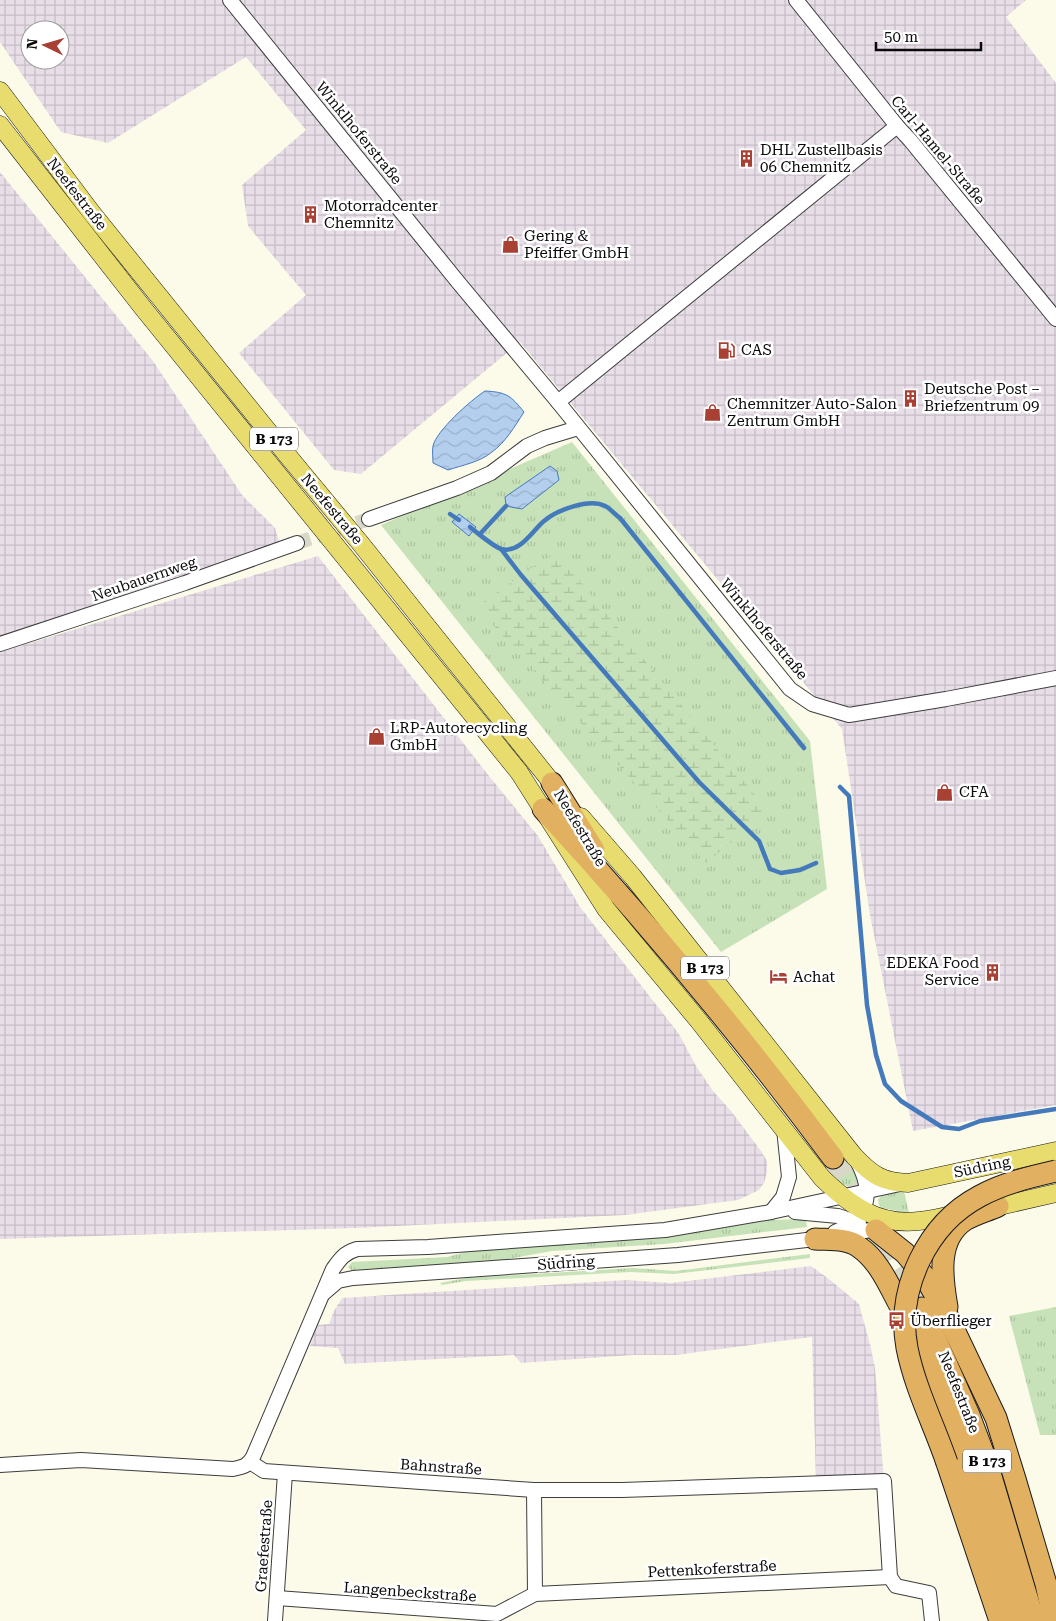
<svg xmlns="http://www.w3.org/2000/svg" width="1056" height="1621" font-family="'Roboto Serif',serif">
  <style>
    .industrial { fill: url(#industrial-grid); fill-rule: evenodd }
    .grass { fill: url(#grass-tufts) }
    .wetland { fill: url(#wetland-marsh) }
    .water { fill: url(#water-waves); stroke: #447abc }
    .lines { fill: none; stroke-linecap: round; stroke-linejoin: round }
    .stream { stroke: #447abc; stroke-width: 4.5 }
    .minor-tunnel { stroke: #d8d7c8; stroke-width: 14; stroke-dasharray: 14 7; stroke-linecap: butt }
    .highway-tunnel { stroke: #d8d7c8; stroke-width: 21; stroke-dasharray: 21 11; stroke-linecap: butt }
    .minor-casing { stroke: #3d3d3d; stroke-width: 16 }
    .major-casing { stroke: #1b1b1b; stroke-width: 19 }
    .highway-casing { stroke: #1b1b1b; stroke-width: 23 }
    .minor { stroke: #fff; stroke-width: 14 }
    .major { stroke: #e8dc6e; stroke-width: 18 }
    .highway { stroke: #e2b061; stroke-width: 21 }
    .highway-bridge-casing { stroke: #1b1b1b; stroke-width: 23; stroke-linecap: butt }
    .highway-bridge { stroke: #e2b061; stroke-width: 21 }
    .labels { text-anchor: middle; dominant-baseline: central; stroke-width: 5; stroke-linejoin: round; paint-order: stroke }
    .shield { fill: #fff; stroke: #545454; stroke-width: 1 }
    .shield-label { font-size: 14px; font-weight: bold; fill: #0a0a0a }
    .street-label { font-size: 15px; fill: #0a0a0a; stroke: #fff }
    .poi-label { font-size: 15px; fill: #0a0a0a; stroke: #fff; text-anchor: start }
  </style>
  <defs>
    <pattern id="industrial-grid" width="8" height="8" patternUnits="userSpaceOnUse" patternTransform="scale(1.25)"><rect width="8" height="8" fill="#e8dee8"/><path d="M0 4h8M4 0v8" fill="none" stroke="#c6bdc6"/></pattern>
    <pattern id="grass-tufts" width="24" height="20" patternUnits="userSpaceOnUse" patternTransform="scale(1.25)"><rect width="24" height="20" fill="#c7e2b8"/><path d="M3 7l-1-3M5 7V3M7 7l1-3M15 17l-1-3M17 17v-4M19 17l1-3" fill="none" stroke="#aac19d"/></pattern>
    <pattern id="wetland-marsh" width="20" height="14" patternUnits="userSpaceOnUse" patternTransform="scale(1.25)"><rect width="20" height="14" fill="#c7e2b8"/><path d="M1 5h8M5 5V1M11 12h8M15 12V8" fill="none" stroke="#aac19d"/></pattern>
    <pattern id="water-waves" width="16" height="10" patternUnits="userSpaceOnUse" patternTransform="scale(1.25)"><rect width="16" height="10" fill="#b4cfee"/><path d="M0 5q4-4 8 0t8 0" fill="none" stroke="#99b0cb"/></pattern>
  </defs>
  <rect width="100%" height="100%" fill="#fcfbe9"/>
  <g class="industrial">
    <path d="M0,0H1026L1006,17L1056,83V1105L913,1131L870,915L842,729L520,342L361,474L334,470L239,353L306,295L248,226L242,185L306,130L246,57L108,143L61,132L0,42ZM30,30H60V60H30Z"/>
    <polygon points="0,172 153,361 242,495 275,528 280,544 0,638"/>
    <polygon points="318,556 485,771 538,836 580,907 679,1034 696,1066 713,1091 731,1111 761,1151 767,1161 767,1172 764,1183 759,1190 738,1200 625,1215 356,1228 0,1239 0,652"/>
    <polygon points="811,1266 829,1279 859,1304 871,1348 875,1368 884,1481 816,1483 812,1337 676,1355 633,1355 521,1363 514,1355 345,1364 338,1348 310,1346 317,1325 329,1324 334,1311 342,1298 626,1280 671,1283"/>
  </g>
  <g class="grass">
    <polygon points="572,442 810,741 827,889 721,952 381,525"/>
    <path d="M854,1166L860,1184C850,1190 842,1185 834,1179Z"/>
    <polygon points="904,1191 909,1213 882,1208 879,1205 878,1200 881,1196"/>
    <polygon points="806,1219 807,1227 664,1244 552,1251 497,1261 428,1268 352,1271 348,1267 352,1262 447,1257 469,1251 664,1237 768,1220"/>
    <polygon points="874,1239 897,1253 883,1262 872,1243"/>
    <polygon points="810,1254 810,1258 674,1274 630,1272 466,1281 442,1285 440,1283 466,1278 633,1268 676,1271"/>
    <polygon points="1056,1307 1056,1435 1040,1435 1009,1316"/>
  </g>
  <polygon class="wetland" points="556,552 769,812 706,863 477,607 521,575"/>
  <g class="water">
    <path d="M485,391C507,392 511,396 524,412C515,426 505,443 492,452C480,462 463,465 448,470L433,463C433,458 432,451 433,446C436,431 471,400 485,391Z"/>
    <polygon points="550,466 557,471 559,480 522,509 506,506 505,497"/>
    <polygon points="459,514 476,527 469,536 452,522"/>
  </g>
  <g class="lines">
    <g class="stream">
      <polyline points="450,514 459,520"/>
      <path d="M470,527C476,532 495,547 501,549C520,554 532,531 544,521C557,510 589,498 605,506C610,508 615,515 620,518L804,748"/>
      <polyline points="480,534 506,506"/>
      <polyline points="501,549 521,575 699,782 759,841 770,869 781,873 800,870 816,863"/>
      <polyline points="840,787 849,796 867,1005 876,1055 885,1084 901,1101 942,1127 959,1129 980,1121 1056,1109"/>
    </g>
    <polyline class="minor-tunnel" points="297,543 369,519"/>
    <polyline class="highway-tunnel" points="833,1158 917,1299"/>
    <defs>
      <g id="minor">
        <polyline points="230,0 458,282 558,402 790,689 812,704 849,715 946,699 1056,678"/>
        <polyline points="796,0 897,126 910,140 1056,319"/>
        <polyline points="558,402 897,126"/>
        <polyline points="369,519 457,488 491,473 527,446 545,438 578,428"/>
        <polyline points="0,644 185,583 297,543"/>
        <polyline points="771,1212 783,1197 789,1177 784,1129"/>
        <polyline points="795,1212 838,1216 859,1223"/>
        <path d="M835,1232C870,1218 874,1192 857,1161"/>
        <polyline points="324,1293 338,1281 353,1278 678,1255 815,1239 883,1228"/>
        <polyline points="250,1462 264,1471 534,1490 622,1490 884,1481 890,1577 896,1586 929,1593 932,1621"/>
        <path d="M0,1465L81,1460L233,1469C243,1467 248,1466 253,1457L333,1269C340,1259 344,1253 357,1249L428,1247L665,1230L771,1212L900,1184"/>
        <polyline points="534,1490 535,1594"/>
        <polyline points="277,1598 497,1614 535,1594 890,1577"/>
        <polyline points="275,1621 285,1473"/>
      </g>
      <g id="major">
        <polyline points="0,91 91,212 288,456 361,544 561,794"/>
        <path d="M0,125L143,308L519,772L606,909L698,1020L822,1178C850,1205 878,1226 919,1221C932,1220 945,1216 958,1214"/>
        <path d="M581,817L633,877L854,1156C872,1175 882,1182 908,1183L1056,1151"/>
        <polyline points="986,1209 1056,1193"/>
      </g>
      <g id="highway">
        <polyline points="552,783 594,850"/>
        <path d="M543,809C645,920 743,1037 833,1158"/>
        <polyline points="876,1230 905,1253 925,1277 948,1317 996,1418 1015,1479 1046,1584 1054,1621"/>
        <path d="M815,1239C830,1240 847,1238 859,1247C878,1260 888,1283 898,1302C953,1402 982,1513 1016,1621"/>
        <path d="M947,1307C942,1278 936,1239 965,1220C975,1214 987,1211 998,1206"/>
        <polyline points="922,1308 969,1415 987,1463 1034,1621"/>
        <polyline points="947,1463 1000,1621"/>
      </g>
    </defs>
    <use href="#minor" class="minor-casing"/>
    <use href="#major" class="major-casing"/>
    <use href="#highway" class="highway-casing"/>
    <use href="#minor" class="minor"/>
    <use href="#major" class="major"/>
    <use href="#highway" class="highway"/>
    <defs>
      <path id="highway-bridge" d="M947,1463C934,1425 915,1388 907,1348C896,1289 927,1224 980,1196C1004,1183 1030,1177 1056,1171"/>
    </defs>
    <use href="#highway-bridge" class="highway-bridge-casing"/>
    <use href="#highway-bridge" class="highway-bridge"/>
  </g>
  <defs>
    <symbol id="building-bare" viewBox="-9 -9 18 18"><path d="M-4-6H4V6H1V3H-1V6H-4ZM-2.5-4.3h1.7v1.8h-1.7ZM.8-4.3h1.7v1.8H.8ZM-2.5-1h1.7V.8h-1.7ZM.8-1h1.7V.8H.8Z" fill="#a84034" stroke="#fff" stroke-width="2.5" paint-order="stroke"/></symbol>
    <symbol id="shop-bare" viewBox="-9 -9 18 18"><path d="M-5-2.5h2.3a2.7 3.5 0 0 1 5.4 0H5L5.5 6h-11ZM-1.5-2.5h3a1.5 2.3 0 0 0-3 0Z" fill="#a84034" stroke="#fff" stroke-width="2.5" paint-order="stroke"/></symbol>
    <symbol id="fuel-bare" viewBox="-9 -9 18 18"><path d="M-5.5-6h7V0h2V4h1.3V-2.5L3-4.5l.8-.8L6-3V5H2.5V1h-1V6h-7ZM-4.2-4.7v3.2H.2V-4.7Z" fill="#a84034" stroke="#fff" stroke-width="2.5" paint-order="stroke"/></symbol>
    <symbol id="hotel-bare" viewBox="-9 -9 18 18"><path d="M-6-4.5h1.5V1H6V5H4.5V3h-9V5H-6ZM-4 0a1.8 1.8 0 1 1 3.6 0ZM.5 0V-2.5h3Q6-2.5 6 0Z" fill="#a84034" stroke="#fff" stroke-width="2.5" paint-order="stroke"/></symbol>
    <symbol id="bus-bare" viewBox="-9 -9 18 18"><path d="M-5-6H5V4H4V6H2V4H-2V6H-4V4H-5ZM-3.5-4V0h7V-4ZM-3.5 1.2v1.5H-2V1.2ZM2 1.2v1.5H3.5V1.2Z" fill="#a84034" stroke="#fff" stroke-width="2.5" paint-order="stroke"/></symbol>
  </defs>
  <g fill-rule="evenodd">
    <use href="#building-bare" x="734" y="146" width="25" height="25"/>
    <use href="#building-bare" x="298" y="202" width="25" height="25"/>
    <use href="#shop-bare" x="498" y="232" width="25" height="25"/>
    <use href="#fuel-bare" x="714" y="338" width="25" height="25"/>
    <use href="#building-bare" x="898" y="386" width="25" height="25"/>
    <use href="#shop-bare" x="700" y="400" width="25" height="25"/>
    <use href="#shop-bare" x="364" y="724" width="25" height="25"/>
    <use href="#shop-bare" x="932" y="780" width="25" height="25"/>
    <use href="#building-bare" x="980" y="960" width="25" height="25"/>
    <use href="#hotel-bare" x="766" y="964" width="25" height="25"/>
    <use href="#bus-bare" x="884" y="1308" width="25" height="25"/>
  </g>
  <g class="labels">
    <g class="shield">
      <rect x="250" y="427.5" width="48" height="23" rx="4"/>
      <rect x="681" y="956.5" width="48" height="23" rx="4"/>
      <rect x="963" y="1449.5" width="48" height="23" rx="4"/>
    </g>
    <g class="shield-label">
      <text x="274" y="439">B 173</text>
      <text x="705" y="968">B 173</text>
      <text x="987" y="1461">B 173</text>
    </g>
    <g class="street-label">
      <text transform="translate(359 133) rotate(51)">Winklhoferstraße</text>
      <text transform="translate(938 150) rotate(50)">Carl-Hamel-Straße</text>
      <text transform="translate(77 194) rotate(52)">Neefestraße</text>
      <text transform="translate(332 509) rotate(50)">Neefestraße</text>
      <text transform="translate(144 579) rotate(-19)">Neubauernweg</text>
      <text transform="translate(764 629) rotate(50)">Winklhoferstraße</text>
      <text transform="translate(580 828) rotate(59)">Neefestraße</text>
      <text transform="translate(982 1167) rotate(-12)">Südring</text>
      <text transform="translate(566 1263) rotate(-4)">Südring</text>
      <text transform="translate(959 1392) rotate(68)">Neefestraße</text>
      <text transform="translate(441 1467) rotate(4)">Bahnstraße</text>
      <text transform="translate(264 1546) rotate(-86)">Graefestraße</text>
      <text transform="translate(712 1569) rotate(-3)">Pettenkoferstraße</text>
      <text transform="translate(410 1592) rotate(4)">Langenbeckstraße</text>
    </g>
    <g class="poi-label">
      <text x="760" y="150">DHL Zustellbasis<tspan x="760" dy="17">06 Chemnitz</tspan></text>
      <text x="324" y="206">Motorradcenter<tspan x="324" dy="17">Chemnitz</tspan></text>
      <text x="524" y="236">Gering &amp;<tspan x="524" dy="17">Pfeiffer GmbH</tspan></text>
      <text x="741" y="350">CAS</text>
      <text x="924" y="389">Deutsche Post –<tspan x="924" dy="17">Briefzentrum 09</tspan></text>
      <text x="727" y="404">Chemnitzer Auto-Salon<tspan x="727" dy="17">Zentrum GmbH</tspan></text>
      <text x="390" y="728">LRP-Autorecycling<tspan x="390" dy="17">GmbH</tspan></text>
      <text x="959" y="792">CFA</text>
      <text x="979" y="963" text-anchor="end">EDEKA Food<tspan x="979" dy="17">Service</tspan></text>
      <text x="793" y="977">Achat</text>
      <text x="910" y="1321">Überflieger</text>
    </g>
  </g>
  <g transform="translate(45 45) rotate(275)"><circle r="24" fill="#ffffff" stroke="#9d9d9d"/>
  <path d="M0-4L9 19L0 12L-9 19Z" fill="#a84034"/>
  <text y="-8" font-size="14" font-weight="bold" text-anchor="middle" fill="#0a0a0a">N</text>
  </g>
  <path d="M876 42v8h105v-8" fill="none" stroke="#0a0a0a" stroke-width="2.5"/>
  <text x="884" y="42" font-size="15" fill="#0a0a0a" stroke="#ffffff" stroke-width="4" paint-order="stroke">50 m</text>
</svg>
